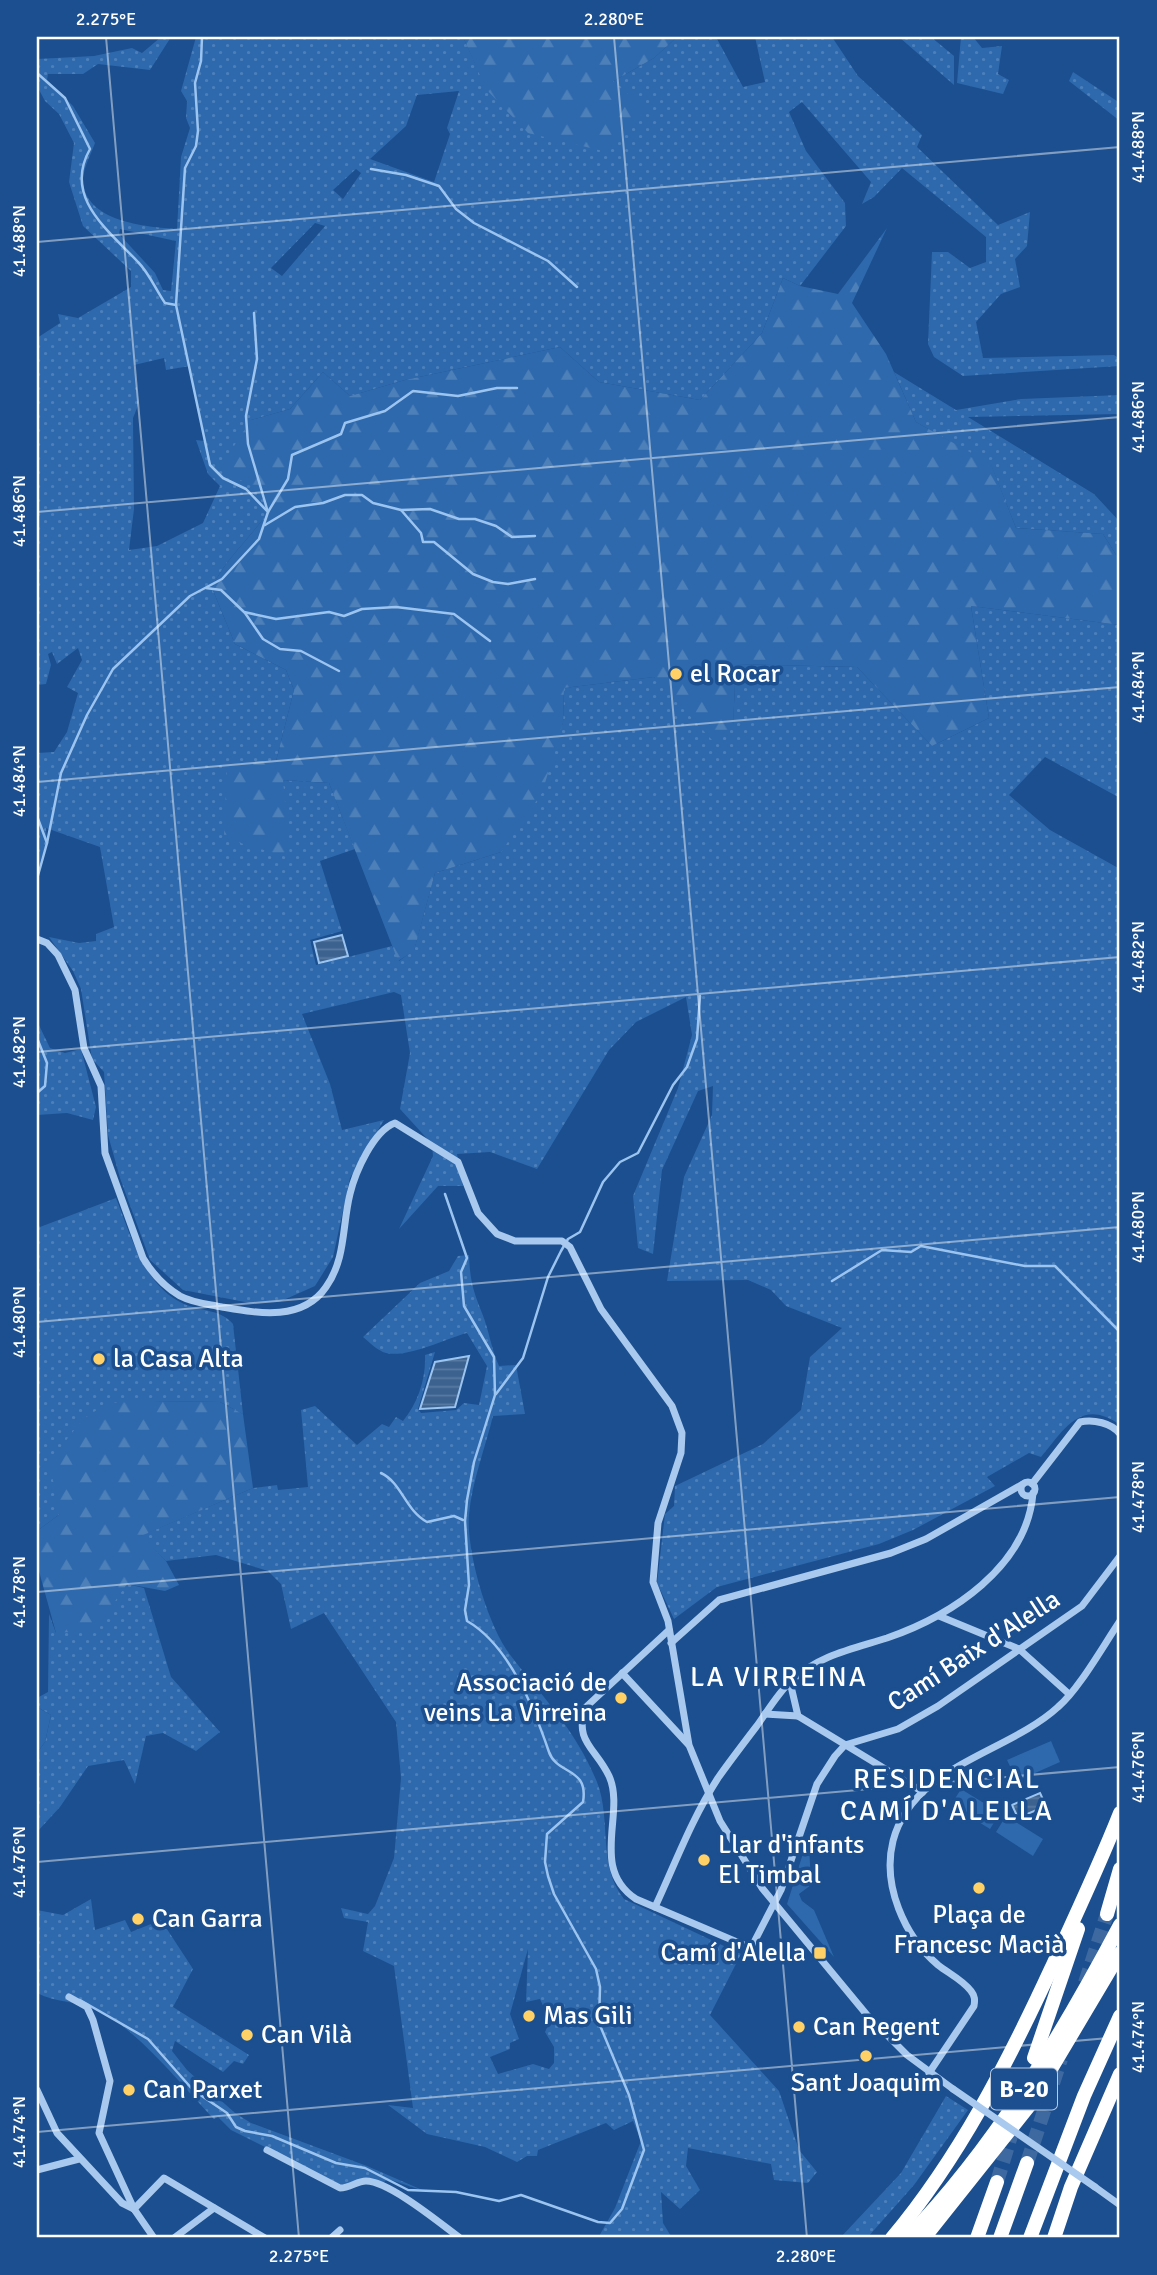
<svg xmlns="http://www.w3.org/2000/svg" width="1157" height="2275" font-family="Signika,sans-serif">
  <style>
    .grass { fill: url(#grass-dots); fill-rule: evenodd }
    .forest { fill: url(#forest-firs) }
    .park { fill: #2e69ad }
    .water { fill: url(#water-rules); stroke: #9cc4f0; stroke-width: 2 }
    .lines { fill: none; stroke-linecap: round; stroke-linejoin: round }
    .stream { stroke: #9cc4f0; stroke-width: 2.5 }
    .highway-tunnel { stroke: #3d69a0; stroke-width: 14; stroke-dasharray: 14 7; stroke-linecap: butt }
    .street { stroke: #a9c9ee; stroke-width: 7 }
    .highway { stroke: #fff; stroke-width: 14 }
    .street-bridge { stroke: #a9c9ee; stroke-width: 7 }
    .ticks { fill: none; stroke: #fff; stroke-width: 2; stroke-opacity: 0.45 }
    .poi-dot { fill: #ffd166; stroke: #1b4f8f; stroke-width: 2.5 }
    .labels { text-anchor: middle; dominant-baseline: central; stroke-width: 7; stroke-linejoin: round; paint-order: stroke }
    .shield { fill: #1b4f8f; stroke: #bbcadd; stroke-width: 2 }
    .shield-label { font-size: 24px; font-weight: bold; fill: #fff }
    .poi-label { font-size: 26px; fill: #fff; stroke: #1b4f8f; text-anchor: start }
    .street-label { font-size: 26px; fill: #fff; stroke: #1b4f8f }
    .neighbourhood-label { font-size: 28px; letter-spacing: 2px; fill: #fff; stroke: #1b4f8f }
    .neatline { fill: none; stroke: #fff; stroke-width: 2.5 }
    .ticks-label { font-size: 18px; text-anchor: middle; fill: #fff }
  </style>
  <defs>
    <pattern id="grass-dots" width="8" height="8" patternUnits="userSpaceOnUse" patternTransform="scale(1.75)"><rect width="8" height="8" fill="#2e69ad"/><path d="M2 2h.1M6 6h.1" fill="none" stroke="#4d80b9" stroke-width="1.8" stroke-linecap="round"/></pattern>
    <pattern id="forest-firs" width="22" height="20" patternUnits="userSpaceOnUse" patternTransform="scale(1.75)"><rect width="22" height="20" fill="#2e69ad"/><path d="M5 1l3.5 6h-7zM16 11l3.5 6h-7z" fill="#4d80b9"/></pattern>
    <pattern id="water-rules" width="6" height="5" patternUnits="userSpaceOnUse" patternTransform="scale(1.75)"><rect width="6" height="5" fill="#3c6290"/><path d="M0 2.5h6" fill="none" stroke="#597aa1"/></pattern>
  </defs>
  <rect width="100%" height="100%" fill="#1b4f8f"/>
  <g class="grass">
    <path d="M161,37H171L150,70L98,64L83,74H48L47,80L73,106L95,143C91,154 83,169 83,180C84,222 147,227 177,229L181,157L190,128L186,118L187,101L181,91L196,37H463L487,89L612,82L654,58L677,37H716L743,87L765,82L755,37H832L858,76L922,135L917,147L998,225L1030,212L1027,246L1015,259L1020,287L1001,294L976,322L983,358L1114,355L1120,359V366L963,376L934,357L928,344L932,252H948L970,268L986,262V237L902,168L874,197L862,204L871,182L802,102L789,112L806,151L845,203L846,226L800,286L783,278L762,333L700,400L599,382L560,347L405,380L350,396L323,372L290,409L251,420L260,490L268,512C250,539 225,559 212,588L235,644L286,670L294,690L276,761L282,780L329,783L355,849L320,861L342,931L310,940L316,965L392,946L399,961L414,950L435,873L501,852L563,723L564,688L654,677L733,725L736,664L857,667L932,746L989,718L971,606L1120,625V798L1045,757L1009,795L1050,830L1120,869V1425C1081,1397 1064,1430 1041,1457L1029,1453L987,1477L995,1486L913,1530L879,1544L717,1587L674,1619L657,1583L665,1514L674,1506L675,1486L763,1444L801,1410L810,1357L842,1328L786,1306L771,1290L748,1280L667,1281L684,1177L712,1115L713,1086L698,1091L662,1170L653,1254L638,1248L633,1196L678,1088L692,1035L686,997L636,1022L609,1050L537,1169L490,1152L457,1154L463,1186H438L399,1229L433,1156L432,1144L400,1109L410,1053L401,995L394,992L302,1014L330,1084L342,1130L384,1120L350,1178L333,1257L315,1286L279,1302L250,1303L183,1290L150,1260L120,1178L108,1135L104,1072L92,1059L81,989L73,971L49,937L79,943L96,941V934L114,927L100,847L46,828L47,841L37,872V753L54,752L67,732L78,693L67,687L82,660L78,648L57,664L52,652L48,654L51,665L46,684L37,685V338L60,323L58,314L78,318L131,287V271L83,226L69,182L74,143L59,114L45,101L37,86V59L94,56L132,48L142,53ZM459,91L447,128L450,134L434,182L370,159L406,126L417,95ZM356,169L361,173L343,199L333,190ZM315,223L325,226L282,276L271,268ZM120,229L176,241L171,291L163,290L155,273L119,234ZM164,358L166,370L190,366L204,441L196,440L208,474L220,486L203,523L157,546L129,550L134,509L133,418L139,403L134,365Z"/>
    <polygon points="899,37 931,37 954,56 954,85"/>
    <polygon points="961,37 973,37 982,48 1002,46 998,74 1009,80 1003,94 957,83"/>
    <polygon points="1073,72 1120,103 1120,121 1069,81"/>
    <polygon points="894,372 956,410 1021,399 1120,395 1120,414 968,417 1094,494 1120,522 1120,561 1103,534 1016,528 991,465 916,422"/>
    <polygon points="37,1021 50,1048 65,1053 81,1049 96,1107 93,1120 67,1113 37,1115"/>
    <path d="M116,1198C131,1236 144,1286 184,1304C201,1311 222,1310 233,1324L243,1414L220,1402L152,1401L60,1514L37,1531V1222L40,1227Z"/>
    <path d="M469,1255C470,1281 473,1290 482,1313C489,1330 491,1348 499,1366L516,1365L525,1414L493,1416C485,1449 472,1481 469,1515C466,1551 488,1627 511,1656C545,1700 575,1729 597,1782C612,1821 597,1865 624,1899L741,1954L710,2015L779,2091L799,2150L817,2172L808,2183L774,2180L771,2164L688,2148L686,2166L700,2190L680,2209L661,2192L663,2223L672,2238H618L611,2235L598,2238L615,2208L641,2141L633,2121L614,2130L606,2123L538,2150L537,2156H527L517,2162L485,2147L427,2134L388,2105L413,2108L394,1966L363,1951L368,1922L344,1918L341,1908L368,1914L375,1906L394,1858L401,1778L396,1722L324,1613L291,1629L281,1584L268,1571L216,1555L166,1561L140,1536L253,1488L277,1485L278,1490L308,1487L301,1410L315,1406L357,1445L382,1424L389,1427L396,1417L403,1421C418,1403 426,1379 425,1355L435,1352L418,1409L421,1413L456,1410L464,1403L479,1405L487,1366L467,1333C444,1339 409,1358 386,1353C378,1351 369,1342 363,1337L420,1283L449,1271L458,1256ZM528,1949L526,2002L540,1999L550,2021L545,2032L554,2047V2063L549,2069L533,2064L498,2074L490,2057L510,2049V2043L519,2039L510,2014Z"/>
    <polygon points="127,1584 144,1588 171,1677 220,1732 196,1751 163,1733 146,1736 135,1784 124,1760 88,1766 60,1807 37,1832 37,1753 45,1742 51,1715 37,1707 37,1698 48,1692 49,1614 56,1633"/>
    <path d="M91,1899L95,1930L125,1920L131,1932L161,1920L193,1969L173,2007L249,2055L243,2064L234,2061L223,2072L175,2041L172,2051L187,2070L235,2113L251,2123L367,2166L427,2192L388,2179L384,2182L368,2178L341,2185L231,2130L218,2117L214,2119C183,2087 138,2030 99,2011C80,2001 56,2003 37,1993V1910L63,1915Z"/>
    <polygon points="946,2096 968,2110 914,2185 867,2238 840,2238 901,2173"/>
  </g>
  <g class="forest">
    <polygon points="463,37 677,37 654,58 612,82 649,109 603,151 528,133 486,89"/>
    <path d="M887,228L852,303L886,354L916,422L991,464L1016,528L1103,534L1120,561V625L971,606L989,718L932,746L857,667L736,664L733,726L713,741L654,677L564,688L563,723L542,793L501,852L435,873L414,951L398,961L329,783L283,780L290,858L224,838L227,762L276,761L294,690L286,670L235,644L212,588C225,559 250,539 268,512L260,490L219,469L251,420L290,409L323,372L350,396L405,380L560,347L599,382L700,400L762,333L783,278L800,286L838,294Z"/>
    <polygon points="152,1401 220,1402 243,1414 253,1488 141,1536 166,1561 179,1585 165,1591 127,1584 95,1630 56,1633 37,1564 37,1531 60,1514 49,1462 82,1420 107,1403"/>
  </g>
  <g class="park">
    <polygon points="37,1707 51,1715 45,1742 37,1753"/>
    <polygon points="1051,1741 1060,1762 1017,1781 1007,1760"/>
    <polygon points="961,1789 1000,1813 990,1829 951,1805"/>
    <polygon points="1006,1816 1043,1839 1033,1856 996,1832"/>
    <polygon points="809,1843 811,1885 799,1894 802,1901 814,1910 834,1957 787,1904 806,1844"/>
  </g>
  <g class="water">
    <polygon points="342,935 348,956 319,963 314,942"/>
    <polygon points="469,1356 455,1407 420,1409 435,1362"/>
    <polygon points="1040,1793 1046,1806 1018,1818 1012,1805"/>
  </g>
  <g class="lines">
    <g class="stream">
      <path d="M37,73L65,98L90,149C63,197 107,229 138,262C149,273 156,290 165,303L176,305L210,465L223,478L246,489L268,512"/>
      <polyline points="371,169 406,175 439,186 456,209 474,223 548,261 577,287"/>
      <polyline points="176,305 185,168 196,146 198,131 195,83 201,61 202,37"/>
      <polyline points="254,313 257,359 246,416 248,444 267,509"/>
      <polyline points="401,510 421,533 423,542 434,542 473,574 493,582 508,584 535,579"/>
      <polyline points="265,525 295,507 323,503 345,495 362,495 373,503 401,510 430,509 459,519 475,519 496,526 512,537 535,536"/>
      <polyline points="206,588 221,590 244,612 276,619 329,612 344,616 362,609 396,607 454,614 490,641"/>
      <polyline points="245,613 263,639 280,649 301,651 339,671"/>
      <polyline points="37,816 47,843 37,879"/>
      <polyline points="47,843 61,773 87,715 113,669 190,596 222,579 259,539 268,512 288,479 292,455 341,434 345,423 385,411 413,391 458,396 497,388 517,388"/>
      <polyline points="37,1038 47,1063 45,1086 37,1093"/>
      <polyline points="832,1281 882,1250 911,1252 921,1246 1025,1266 1055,1266 1120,1332"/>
      <polyline points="496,1394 523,1358 548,1277 561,1251 568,1239 580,1232 603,1182 620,1162 638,1153 673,1085 687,1067 697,1039 700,996"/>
      <path d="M381,1473C402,1483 405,1510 427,1522L454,1516L463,1520"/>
      <path d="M80,2000L148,2039L193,2090L227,2113L236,2127L245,2131L272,2136L336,2163L365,2168L408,2190L456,2192L499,2201L521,2195L598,2222L610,2223L622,2209L644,2150L629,2095L599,2023L600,1987L596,1969L554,1894L548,1876L545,1862L547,1834L583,1802C589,1767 557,1775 549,1752C534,1708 509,1645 467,1621L465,1610L469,1585L465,1521L467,1500L474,1462L495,1395L494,1357L464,1306L461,1272L467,1258L445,1194"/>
    </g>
    <g class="highway-tunnel">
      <polyline points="1085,1983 1107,1914"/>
      <polyline points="1027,2163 1061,2059"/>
      <polyline points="997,2182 1014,2126"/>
    </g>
    <g class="street">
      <path d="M37,939L47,943L58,955L75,990L84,1048L101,1086L105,1153L143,1258C152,1273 165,1287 180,1296C193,1303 208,1304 222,1307C257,1313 302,1322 326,1287C346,1259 342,1226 350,1194C355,1173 373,1131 395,1123L458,1162L478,1213L497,1234L515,1241H562L570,1247L601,1309L672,1406L682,1433L681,1453L658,1523L653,1582L668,1621L689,1745L720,1821L762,1888L867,2015L907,2055L953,2089"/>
      <circle cx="1028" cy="1489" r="7"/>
      <path d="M1032,1484L1080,1422C1093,1419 1112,1423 1120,1434"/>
      <polyline points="939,1616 1019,1649 1069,1694"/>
      <path d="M669,1630L586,1707C573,1741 596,1748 609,1776C626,1813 589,1868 636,1899L751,1948L781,1890L817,1784L835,1756L845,1745L898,1729L938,1706L1082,1606L1120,1556"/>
      <polyline points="671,1643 719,1600 891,1553 926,1539 1023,1484"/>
      <polyline points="622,1673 688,1744"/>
      <polyline points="790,1682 798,1716"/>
      <polyline points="765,1714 798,1716 923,1792"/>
      <path d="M655,1907C675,1864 692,1818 718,1778C730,1761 743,1744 756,1727C767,1712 778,1693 791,1681C819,1655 852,1649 887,1638C951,1616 1027,1567 1033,1493"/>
      <polyline points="69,1997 87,2007 93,2020 110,2081 99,2133 134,2209"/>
      <path d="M929,2073L974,2006C975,2000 975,1996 971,1991C963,1980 948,1973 938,1965C904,1936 882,1885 893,1841C913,1765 1008,1753 1058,1707C1079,1689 1103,1646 1120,1621"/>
      <polyline points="37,2090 57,2133 122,2203 134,2209 154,2238"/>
      <path d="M267,2150L340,2188C350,2188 357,2181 366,2181C389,2181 441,2224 460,2238"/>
      <polyline points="37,2170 79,2159"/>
      <polyline points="1095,2187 1120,2205"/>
      <polyline points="134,2209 164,2178 265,2238"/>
      <polyline points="174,2238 214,2208"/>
      <polyline points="331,2238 340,2230"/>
    </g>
    <g class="highway">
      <polyline points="1107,1914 1120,1869"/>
      <polyline points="1034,2058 1078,1929"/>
      <path d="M892,2238C959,2158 1007,2064 1051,1969C1075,1917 1099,1866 1120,1813"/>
      <path d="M907,2238C995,2147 1061,2036 1120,1925"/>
      <polyline points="924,2238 1029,2106 1120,1953"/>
      <polyline points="977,2238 997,2182"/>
      <polyline points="1000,2238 1027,2163"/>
      <polyline points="1030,2238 1084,2096 1120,2016"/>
      <polyline points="1054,2238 1071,2187 1120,2074"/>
    </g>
    <polyline class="street-bridge" points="953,2089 1095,2187"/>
  </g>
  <path class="ticks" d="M106,37L299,2238M614,37L807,2238M37,242L1120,147M37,512L1120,417M37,782L1120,687M37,1052L1120,957M37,1322L1120,1227M37,1592L1120,1497M37,1862L1120,1767M37,2132L1120,2037"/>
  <g class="poi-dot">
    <circle cx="676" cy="674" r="7"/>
    <circle cx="99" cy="1359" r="7"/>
    <circle cx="621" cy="1698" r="7"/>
    <circle cx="704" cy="1860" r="7"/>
    <circle cx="979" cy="1888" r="7"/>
    <circle cx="138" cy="1919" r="7"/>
    <rect x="813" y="1946" width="14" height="14" rx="3.5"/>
    <circle cx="529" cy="2016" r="7"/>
    <circle cx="799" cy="2027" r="7"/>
    <circle cx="247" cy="2035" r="7"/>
    <circle cx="866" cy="2056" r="7"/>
    <circle cx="129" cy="2090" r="7"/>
  </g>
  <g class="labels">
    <rect class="shield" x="991" y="2068.5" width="66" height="41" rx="5"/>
    <g class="shield-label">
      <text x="1024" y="2089">B-20</text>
    </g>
    <g class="poi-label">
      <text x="690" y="674">el Rocar</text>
      <text x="113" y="1359">la Casa Alta</text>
      <text x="607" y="1683" text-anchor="end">Associació de<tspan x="607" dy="30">veins La Virreina</tspan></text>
      <text x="718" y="1845">Llar d'infants<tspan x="718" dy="30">El Timbal</tspan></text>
      <text x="979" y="1915" text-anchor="middle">Plaça de<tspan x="979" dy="30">Francesc Macià</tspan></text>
      <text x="152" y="1919">Can Garra</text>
      <text x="806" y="1953" text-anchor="end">Camí d'Alella</text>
      <text x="543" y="2016">Mas Gili</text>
      <text x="813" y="2027">Can Regent</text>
      <text x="261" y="2035">Can Vilà</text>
      <text x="866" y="2083" text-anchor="middle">Sant Joaquim</text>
      <text x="143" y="2090">Can Parxet</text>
    </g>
    <g class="street-label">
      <text transform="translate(974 1651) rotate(-33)">Camí Baix d'Alella</text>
    </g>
    <g class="neighbourhood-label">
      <text x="779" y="1677">LA VIRREINA</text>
      <text x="947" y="1779">RESIDENCIAL<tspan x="947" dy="32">CAMÍ D'ALELLA</tspan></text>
    </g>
  </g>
  <rect width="1157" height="2275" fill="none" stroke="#1b4f8f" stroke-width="77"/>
  <rect x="38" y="38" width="1080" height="2198" class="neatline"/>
  <g class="ticks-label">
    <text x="106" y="25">2.275°E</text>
    <text x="614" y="25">2.280°E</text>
    <text transform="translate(1138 147) rotate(-90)" y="6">41.488°N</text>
    <text transform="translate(19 241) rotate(-90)" y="6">41.488°N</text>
    <text transform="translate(1138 417) rotate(-90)" y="6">41.486°N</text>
    <text transform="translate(19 511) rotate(-90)" y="6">41.486°N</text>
    <text transform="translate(1138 687) rotate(-90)" y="6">41.484°N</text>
    <text transform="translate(19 781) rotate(-90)" y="6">41.484°N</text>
    <text transform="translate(1138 957) rotate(-90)" y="6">41.482°N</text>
    <text transform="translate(19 1052) rotate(-90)" y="6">41.482°N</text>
    <text transform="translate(1138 1227) rotate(-90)" y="6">41.480°N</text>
    <text transform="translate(19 1322) rotate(-90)" y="6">41.480°N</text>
    <text transform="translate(1138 1497) rotate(-90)" y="6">41.478°N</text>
    <text transform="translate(19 1592) rotate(-90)" y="6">41.478°N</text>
    <text transform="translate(1138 1767) rotate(-90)" y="6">41.476°N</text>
    <text transform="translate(19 1862) rotate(-90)" y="6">41.476°N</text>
    <text transform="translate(1138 2037) rotate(-90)" y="6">41.474°N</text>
    <text transform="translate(19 2132) rotate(-90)" y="6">41.474°N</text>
    <text x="299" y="2262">2.275°E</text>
    <text x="806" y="2262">2.280°E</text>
  </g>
</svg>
